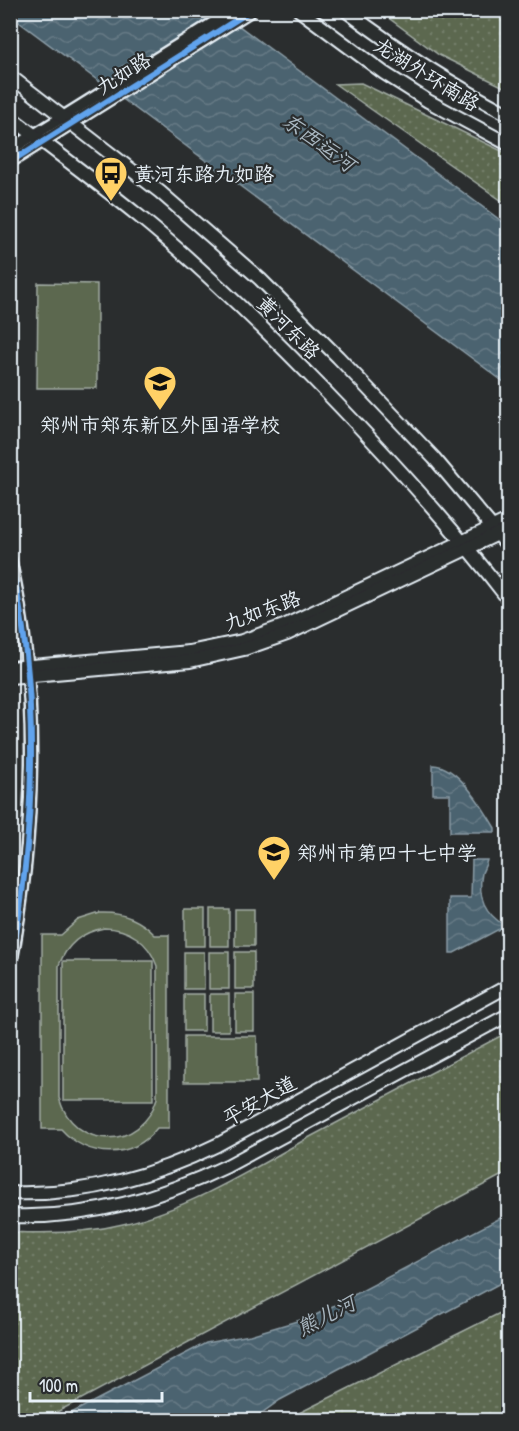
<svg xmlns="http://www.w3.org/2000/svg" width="519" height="1431" font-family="'Patrick Hand','LXGW WenKai TC',sans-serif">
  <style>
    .park { fill: url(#park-dots); stroke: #a2aca4; stroke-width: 1.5 }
    .pitch { fill: #5c684f; stroke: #a2aca4; stroke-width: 1.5; fill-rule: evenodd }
    .water { fill: url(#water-waves); stroke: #8a9ca6; stroke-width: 1.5 }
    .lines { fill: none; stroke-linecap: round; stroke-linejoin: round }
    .tertiary-casing { stroke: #e8f1f8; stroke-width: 15 }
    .secondary-casing { stroke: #e8f1f8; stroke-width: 16 }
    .tertiary { stroke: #2a2d2e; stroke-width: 10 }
    .secondary { stroke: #2a2d2e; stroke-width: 12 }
    .cycleway-casing { stroke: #2a2d2e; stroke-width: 10 }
    .cycleway { stroke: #60a3ed; stroke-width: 6 }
    .labels { text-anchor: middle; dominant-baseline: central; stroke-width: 4.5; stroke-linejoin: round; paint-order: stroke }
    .street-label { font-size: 20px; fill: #e8f1f8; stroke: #2a2d2e }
    .poi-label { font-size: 20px; fill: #e8f1f8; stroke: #2a2d2e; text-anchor: start }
    .water-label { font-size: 21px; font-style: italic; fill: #aab8c2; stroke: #2a2d2e }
  </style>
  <defs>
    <pattern id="park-dots" width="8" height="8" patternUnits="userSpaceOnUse" patternTransform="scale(1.5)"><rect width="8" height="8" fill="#5c684f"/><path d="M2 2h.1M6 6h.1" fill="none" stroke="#737e69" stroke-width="1.8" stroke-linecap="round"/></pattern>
    <pattern id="water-waves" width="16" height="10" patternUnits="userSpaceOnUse" patternTransform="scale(1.5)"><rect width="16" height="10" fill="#4c6370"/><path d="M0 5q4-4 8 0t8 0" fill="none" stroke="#667a85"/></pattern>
  </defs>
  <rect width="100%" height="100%" fill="#2a2d2e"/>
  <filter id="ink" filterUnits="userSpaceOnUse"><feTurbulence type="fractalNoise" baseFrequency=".0167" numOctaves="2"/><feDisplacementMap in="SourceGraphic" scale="12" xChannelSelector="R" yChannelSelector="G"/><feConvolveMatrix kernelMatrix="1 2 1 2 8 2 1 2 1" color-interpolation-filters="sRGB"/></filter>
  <g filter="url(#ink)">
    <g class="park">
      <polygon points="379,11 508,11 508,89 439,55"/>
      <polygon points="361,83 508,154 508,205 335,84"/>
      <path d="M508,1032V1172L42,1420H11V1232C47,1234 87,1233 123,1224C188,1209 251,1170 308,1138C375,1102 442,1067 508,1032Z"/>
      <polygon points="508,1309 508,1420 285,1420"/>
    </g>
    <g class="pitch">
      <polygon points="38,283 97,284 97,388 37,388"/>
      <rect x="185" y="909" width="20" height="37"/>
      <rect x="210" y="909" width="19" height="37"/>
      <rect x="235" y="909" width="19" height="37"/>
      <path d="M100,913C123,912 140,919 155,935H169V1128H157C132,1160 88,1159 61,1129H42V935H61L78,920ZM104,928C129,928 149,942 157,966V1098C142,1151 74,1151 59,1098V965C67,944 82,932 104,928Z"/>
      <rect x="184" y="952" width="20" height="37"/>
      <rect x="209" y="952" width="20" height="37"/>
      <rect x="235" y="952" width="19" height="37"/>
      <rect x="63" y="961" width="90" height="139"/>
      <rect x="184" y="994" width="20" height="37"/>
      <rect x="210" y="994" width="19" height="37"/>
      <rect x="235" y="994" width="19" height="37"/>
      <rect x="184" y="1036" width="73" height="46"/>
    </g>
    <g class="water">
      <polygon points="11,10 219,11 508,226 508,385 11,16"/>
      <path d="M433,765C458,765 484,809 495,828V832H450V794H433Z"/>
      <path d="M472,860H487C486,865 484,868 482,873C477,898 485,913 505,926L454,953H450V898H471Z"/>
      <polygon points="508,1214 508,1279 280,1400 252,1420 58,1420 206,1343 250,1335 314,1316"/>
    </g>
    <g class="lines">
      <defs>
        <g id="tertiary">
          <polyline points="10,150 234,10"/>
          <polyline points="10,162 252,10"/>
          <path d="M10,559C41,690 35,837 10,969"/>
        </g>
        <g id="secondary">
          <polyline points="299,10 384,73 428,101 508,144"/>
          <path d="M345,10C397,49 450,84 508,114"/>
          <polyline points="10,76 160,192 260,279 338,357 434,458 508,546"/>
          <path d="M10,117C54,150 98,183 140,217C206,271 266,330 325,391C390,458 452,526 508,599"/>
          <polyline points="10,668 189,652 242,641 284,626 508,520"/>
          <polyline points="10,677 190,661 244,649 287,634 508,529"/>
          <path d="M10,1193C84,1196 152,1177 217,1145L508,986"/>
          <path d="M10,1216C87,1219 159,1199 227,1166L508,1015"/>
        </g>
      </defs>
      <use href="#tertiary" class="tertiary-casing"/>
      <use href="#secondary" class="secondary-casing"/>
      <use href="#tertiary" class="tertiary"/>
      <use href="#secondary" class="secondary"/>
      <defs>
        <g id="cycleway">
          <polyline points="10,162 252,10"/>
          <path d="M10,559C41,690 35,837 10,969"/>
        </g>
      </defs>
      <use href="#cycleway" class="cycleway-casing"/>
      <use href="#cycleway" class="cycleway"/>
    </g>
  </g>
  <defs>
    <symbol id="bus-pin" viewBox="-11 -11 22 30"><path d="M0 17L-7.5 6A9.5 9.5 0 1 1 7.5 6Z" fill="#ffd166" stroke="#2a2d2e"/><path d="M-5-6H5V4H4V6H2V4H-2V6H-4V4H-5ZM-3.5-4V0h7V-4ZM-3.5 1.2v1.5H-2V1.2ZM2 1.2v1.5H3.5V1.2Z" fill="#111"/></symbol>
    <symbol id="school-pin" viewBox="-11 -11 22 30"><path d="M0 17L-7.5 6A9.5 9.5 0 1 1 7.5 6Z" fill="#ffd166" stroke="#2a2d2e"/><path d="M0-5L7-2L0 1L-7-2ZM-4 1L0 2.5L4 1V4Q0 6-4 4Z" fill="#111"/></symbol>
  </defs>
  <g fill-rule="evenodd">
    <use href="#bus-pin" x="92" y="154" width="38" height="52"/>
    <use href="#school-pin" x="141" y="363" width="38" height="52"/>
    <use href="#school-pin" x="255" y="833" width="38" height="52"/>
  </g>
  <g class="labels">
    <g class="street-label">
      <text transform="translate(123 73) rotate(-32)">九如路</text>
      <text transform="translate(427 74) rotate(32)">龙湖外环南路</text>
      <text transform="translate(289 327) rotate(45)">黄河东路</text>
      <text transform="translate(262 610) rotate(-20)">九如东路</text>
      <text transform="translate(259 1100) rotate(-29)">平安大道</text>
    </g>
    <g class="poi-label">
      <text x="134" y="173">黄河东路九如路</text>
      <text x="160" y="424" text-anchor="middle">郑州市郑东新区外国语学校</text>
      <text x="297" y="852">郑州市第四十七中学</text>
    </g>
    <g class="water-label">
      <text transform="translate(319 142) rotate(36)">东西运河</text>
      <text transform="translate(326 1315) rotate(-27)">熊儿河</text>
    </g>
  </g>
  <rect width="519" height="1431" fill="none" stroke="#2a2d2e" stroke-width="36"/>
  <rect x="18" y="18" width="483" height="1395" fill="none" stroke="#e8f1f8" stroke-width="2" filter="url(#ink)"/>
  <path d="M30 1392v9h132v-9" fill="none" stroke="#e8f1f8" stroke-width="3"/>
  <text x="39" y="1392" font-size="18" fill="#e8f1f8" stroke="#2a2d2e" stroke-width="4.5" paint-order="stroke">100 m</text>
</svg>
